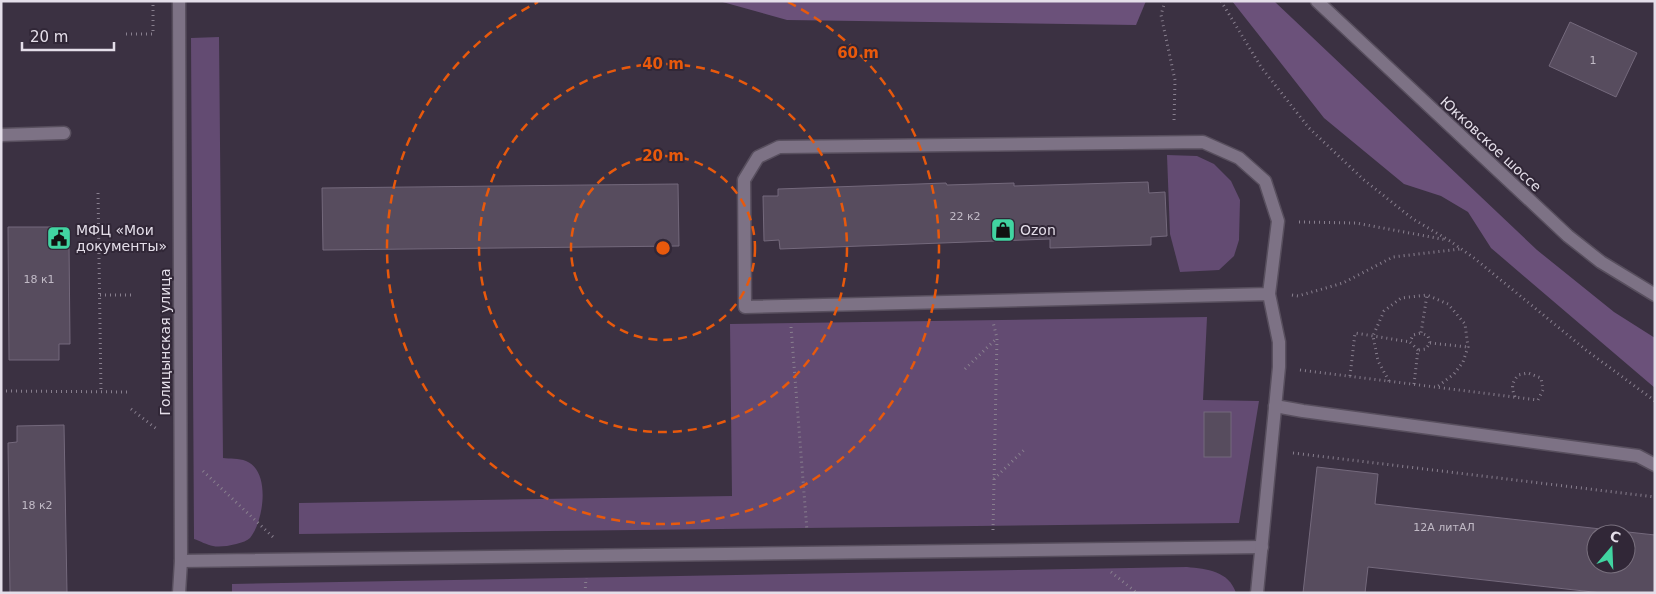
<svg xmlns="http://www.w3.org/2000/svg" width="1656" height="594" font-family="'DejaVu Sans',sans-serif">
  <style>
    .green { fill: #634b72; fill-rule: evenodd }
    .forest { fill: #6b517a }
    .building { fill: #574c5e; stroke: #74697c; fill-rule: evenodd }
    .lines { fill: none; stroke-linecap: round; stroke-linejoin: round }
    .lane-casing { stroke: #584f5e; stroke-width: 15 }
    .street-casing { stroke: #584f5e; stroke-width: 15 }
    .secondary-casing { stroke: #584f5e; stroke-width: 15 }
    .path { stroke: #887f8e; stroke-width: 3; stroke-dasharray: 1 4; stroke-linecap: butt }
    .lane { stroke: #7d7285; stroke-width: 12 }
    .street { stroke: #7d7285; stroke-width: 12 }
    .secondary { stroke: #7d7285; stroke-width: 12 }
    .ring { fill: none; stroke: #e8590c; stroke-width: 2.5; stroke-dasharray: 9 6 }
    .labels { text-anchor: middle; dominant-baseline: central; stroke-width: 4; stroke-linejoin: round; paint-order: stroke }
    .number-label { font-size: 11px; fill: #c1bac6 }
    .street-label { font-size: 14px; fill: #e4dee9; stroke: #312737 }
    .poi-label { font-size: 14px; fill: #e4dee9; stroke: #312737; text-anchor: start }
    .centre { fill: #e8590c; stroke: #312737; stroke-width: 2.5 }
    .ring-label { font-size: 15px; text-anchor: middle; font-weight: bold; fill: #e8590c; stroke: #312737; stroke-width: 4; stroke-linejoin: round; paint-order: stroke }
  </style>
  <rect width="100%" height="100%" fill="#3b3142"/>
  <g class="green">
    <path d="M219,37L223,458C229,459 239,458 246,461C271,471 264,521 250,538C244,544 221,548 213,546C207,545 200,541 194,539L191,38Z"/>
    <polygon points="1167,155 1197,156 1214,164 1231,181 1240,200 1239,240 1234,256 1219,270 1180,272 1170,234"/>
    <path d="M1207,317L1203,400L1259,401L1239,523L299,534V503L732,496L730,324ZM1204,412H1231V457H1204Z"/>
    <path d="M1187,567C1207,569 1229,571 1236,593H232V584Z"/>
  </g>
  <g class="forest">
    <polygon points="719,1 1146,1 1136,25 787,20"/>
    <polygon points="1232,1 1274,1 1537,250 1614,312 1655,338 1655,388 1491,248 1468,212 1441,196 1404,184 1324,118"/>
  </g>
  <g class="building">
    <polygon points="1570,22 1637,53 1616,97 1549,66"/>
    <polygon points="1148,182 1149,193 1165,192 1167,236 1151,237 1151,245 1050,248 1050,239 780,249 779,240 764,241 763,196 778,196 778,189 946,183 947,185 1014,183 1014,186"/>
    <polygon points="678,184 679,246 323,250 322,188"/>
    <polygon points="8,227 58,227 59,244 69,243 70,344 59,344 59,360 9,360"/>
    <rect x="1204" y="412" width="27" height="45"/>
    <polygon points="64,425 67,593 10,593 8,443 17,442 17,426"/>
    <path d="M1317,467L1378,474L1375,504L1655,535V593H1602L1368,567L1365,593H1303ZM1596,534H1626V564H1596Z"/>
  </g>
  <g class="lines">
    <defs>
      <g id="lane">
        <polyline points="1,135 64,133"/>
        <polyline points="1275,406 1303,411 1638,456 1655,465"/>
        <polyline points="181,561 1262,547"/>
        <polyline points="1257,593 1279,367 1279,342 1269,294 745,307 744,180 758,157 779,147 1203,142 1239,158 1265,181 1278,221 1269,294"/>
      </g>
      <polyline id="street" points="179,593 181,561 179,1"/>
      <polyline id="secondary" points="1317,1 1568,236 1601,262 1655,295"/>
    </defs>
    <use href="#lane" class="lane-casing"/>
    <use href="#street" class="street-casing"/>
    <use href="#secondary" class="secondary-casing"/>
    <g class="path">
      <polyline points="1165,1 1161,15 1175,80 1174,121"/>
      <polyline points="1221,1 1261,67 1309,128 1364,180 1413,219 1450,241 1474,258 1586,350 1655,401"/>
      <polyline points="126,34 153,34 153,1"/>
      <polyline points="98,193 101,391"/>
      <polyline points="1299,222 1356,223 1447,240"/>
      <polyline points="100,295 131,295"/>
      <polyline points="1292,295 1298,296 1343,283 1393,257 1460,249"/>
      <polyline points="791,327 807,531"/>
      <polyline points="1430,343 1468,347"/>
      <polyline points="1418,350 1410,342 1413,335 1421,333"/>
      <polyline points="965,369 997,338"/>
      <path d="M1300,370L1538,400L1543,390L1541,378L1528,373L1518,375C1512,383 1511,387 1515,397"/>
      <polyline points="1350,376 1355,333 1410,342"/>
      <polyline points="1389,381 1378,361 1373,336 1384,311 1401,298 1427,295 1448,304 1465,324 1468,347 1463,362 1454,374 1437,387"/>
      <polyline points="1414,384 1418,350 1426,349 1430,343 1428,336 1421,333 1427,295"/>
      <polyline points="1,391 131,392"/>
      <polyline points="131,409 158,430"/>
      <polyline points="1293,453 1655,497"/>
      <polyline points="203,471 273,537"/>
      <polyline points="994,479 1026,448"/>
      <polyline points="993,530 997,338 993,322"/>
      <polyline points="1111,572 1137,593"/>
      <polyline points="585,593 586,578"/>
    </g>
    <use href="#lane" class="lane"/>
    <use href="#street" class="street"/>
    <use href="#secondary" class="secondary"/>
  </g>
  <g class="ring">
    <circle cx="663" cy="248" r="92"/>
    <circle cx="663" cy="248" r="184"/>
    <path d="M788 2A276 276 0 1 1 538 2"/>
  </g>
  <defs>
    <symbol id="shop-square" viewBox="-11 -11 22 22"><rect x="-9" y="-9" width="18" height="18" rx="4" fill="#41d4a1" stroke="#312737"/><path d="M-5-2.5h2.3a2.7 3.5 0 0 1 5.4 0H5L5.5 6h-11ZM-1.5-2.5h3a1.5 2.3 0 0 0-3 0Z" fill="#111"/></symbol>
    <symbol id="civic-square" viewBox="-11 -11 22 22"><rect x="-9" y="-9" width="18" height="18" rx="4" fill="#41d4a1" stroke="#312737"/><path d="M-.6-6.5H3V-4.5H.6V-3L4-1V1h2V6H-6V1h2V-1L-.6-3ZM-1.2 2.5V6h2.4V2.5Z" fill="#111"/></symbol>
  </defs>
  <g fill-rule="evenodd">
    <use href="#shop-square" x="989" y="216" width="28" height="28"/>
    <use href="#civic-square" x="45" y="224" width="28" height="28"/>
  </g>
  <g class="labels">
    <g class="number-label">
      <text x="1593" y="60">1</text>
      <text x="965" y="216">22 к2</text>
      <text x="39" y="279">18 к1</text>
      <text x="37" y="505">18 к2</text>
      <text x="1444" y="527">12А литАЛ</text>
    </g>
    <g class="street-label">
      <text transform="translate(1491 144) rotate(43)">Юкковское шоссе</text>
      <text transform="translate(165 342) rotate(-90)">Голицынская улица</text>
    </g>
    <g class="poi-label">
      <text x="76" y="230">МФЦ «Мои<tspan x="76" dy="16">документы»</tspan></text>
      <text x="1020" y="230">Ozon</text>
    </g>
  </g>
  <circle cx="663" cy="248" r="8" class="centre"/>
  <g class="ring-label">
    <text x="858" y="58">60 m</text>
    <text x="663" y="69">40 m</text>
    <text x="663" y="161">20 m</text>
  </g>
  <rect width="1656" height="594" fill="none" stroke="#e4dee9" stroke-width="5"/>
  <g transform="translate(1611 549) rotate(19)"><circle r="24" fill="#312737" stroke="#79707e"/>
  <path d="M0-4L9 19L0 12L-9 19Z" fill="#41d4a1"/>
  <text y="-8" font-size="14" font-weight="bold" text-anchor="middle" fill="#e4dee9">С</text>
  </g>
  <path d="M22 42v8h92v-8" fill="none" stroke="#e4dee9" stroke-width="2.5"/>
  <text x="30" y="42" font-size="15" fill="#e4dee9" stroke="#312737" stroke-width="4" paint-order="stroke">20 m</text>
</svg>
